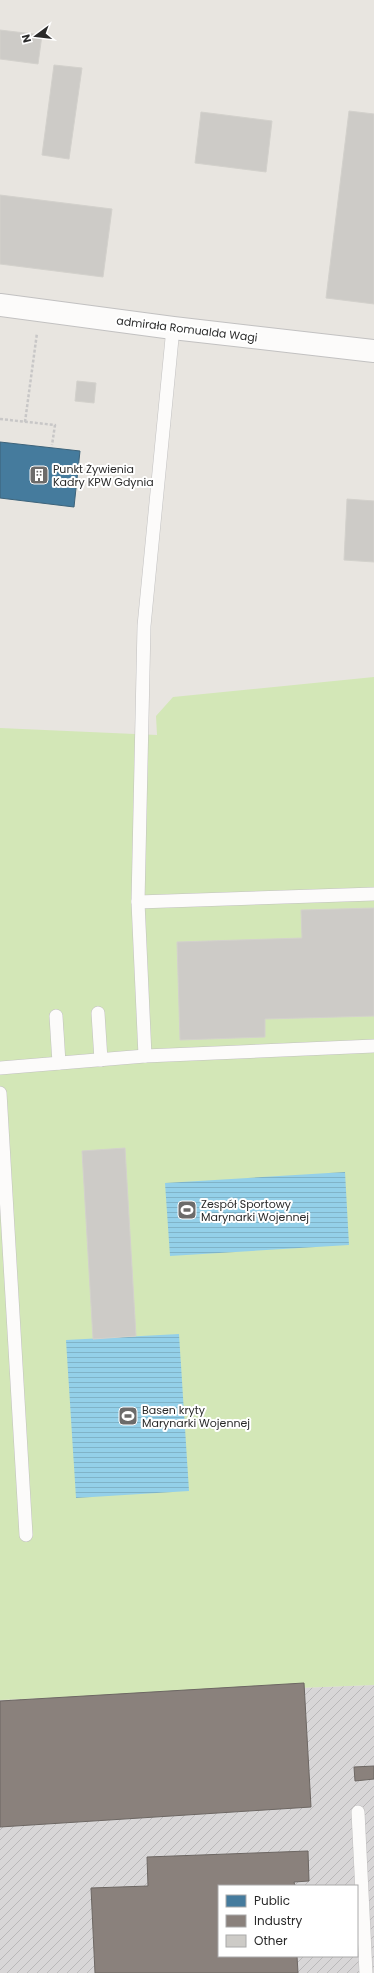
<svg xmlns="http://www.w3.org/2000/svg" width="374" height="1973" font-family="Poppins,sans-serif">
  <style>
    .industrial { fill: url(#industrial-furrows); fill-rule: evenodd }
    .pitch { fill: #d3e7b7 }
    .water { fill: url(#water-rules) }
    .public { fill: #457b9d; stroke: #3d637a }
    .industry { fill: #8a817c; stroke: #6d6763 }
    .building { fill: #cdcbc7; stroke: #d3d1cc }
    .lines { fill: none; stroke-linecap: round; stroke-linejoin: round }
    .lane-casing { stroke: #c2c1c1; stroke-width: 14 }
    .street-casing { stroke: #c2c1c1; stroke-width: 24 }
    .path { stroke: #c8c7c7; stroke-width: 2.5; stroke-dasharray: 3 2; stroke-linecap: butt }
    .lane { stroke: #fcfbfa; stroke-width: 13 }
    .street { stroke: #fcfbfa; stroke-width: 22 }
    .labels { text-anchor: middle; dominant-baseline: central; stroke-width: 4; stroke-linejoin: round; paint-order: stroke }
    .street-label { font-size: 11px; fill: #2a2a2a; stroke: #fff }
    .poi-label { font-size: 11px; fill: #2a2a2a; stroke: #fff; text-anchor: start }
  </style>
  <defs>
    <pattern id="industrial-furrows" width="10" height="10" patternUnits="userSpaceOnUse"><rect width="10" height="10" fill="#d8d6d7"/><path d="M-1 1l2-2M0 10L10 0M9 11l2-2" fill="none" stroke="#bab8b9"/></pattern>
    <pattern id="water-rules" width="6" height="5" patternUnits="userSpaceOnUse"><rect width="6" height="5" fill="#94d0e9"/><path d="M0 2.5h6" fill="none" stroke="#80b3c8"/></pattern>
  </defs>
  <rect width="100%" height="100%" fill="#e8e5e0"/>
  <path class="industrial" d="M374,1685V1973H0V1700ZM219,1886H357V1956H219Z"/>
  <polygon class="pitch" points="374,677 374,1685 0,1700 0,728 157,735 156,716 173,697"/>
  <g class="water">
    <polygon points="345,1172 349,1245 170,1256 165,1183"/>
    <polygon points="179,1334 189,1491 76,1498 66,1340"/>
  </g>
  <polygon class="public" points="0,442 80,451 74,507 0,498"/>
  <g class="industry">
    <polygon points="304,1683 311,1807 0,1827 0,1701"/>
    <polygon points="374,1766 374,1779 355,1781 354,1767"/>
    <polygon points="308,1851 309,1881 294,1882 295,1886 219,1886 219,1956 297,1956 298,1973 95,1973 91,1888 148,1886 147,1857"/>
  </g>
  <g class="building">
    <polygon points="0,30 42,35 38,64 0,59"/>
    <polygon points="54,65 82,68 69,159 42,155"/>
    <polygon points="349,111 374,114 374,304 326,298"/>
    <polygon points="201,112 272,121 266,172 195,163"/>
    <polygon points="0,195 112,209 103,277 0,264"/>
    <polygon points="77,381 96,383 94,403 75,401"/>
    <polygon points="347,499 374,501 374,562 344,560"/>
    <polygon points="374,908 374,1016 265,1019 265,1037 180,1040 177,942 302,938 301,910"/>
    <polygon points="125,1148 136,1336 93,1339 82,1151"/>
  </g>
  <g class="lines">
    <defs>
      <g id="lane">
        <polyline points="138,902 374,894"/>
        <polyline points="98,1013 101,1060"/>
        <polyline points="56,1016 59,1063"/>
        <polyline points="145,1056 138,902 144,626 173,328"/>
        <polyline points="0,1068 145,1056 374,1046"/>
        <polyline points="0,1093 26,1535"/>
        <polyline points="358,1812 366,1973"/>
      </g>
      <polyline id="street" points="0,305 173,328 374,351"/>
    </defs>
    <use href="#lane" class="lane-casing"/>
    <use href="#street" class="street-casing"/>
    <g class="path">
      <polyline points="0,419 55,425 52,445"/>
      <polyline points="25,422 37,333"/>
    </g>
    <use href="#lane" class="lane"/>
    <use href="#street" class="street"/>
  </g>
  <defs>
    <symbol id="building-square" viewBox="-11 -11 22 22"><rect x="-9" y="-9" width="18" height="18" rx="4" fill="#6c6b6a" stroke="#fff"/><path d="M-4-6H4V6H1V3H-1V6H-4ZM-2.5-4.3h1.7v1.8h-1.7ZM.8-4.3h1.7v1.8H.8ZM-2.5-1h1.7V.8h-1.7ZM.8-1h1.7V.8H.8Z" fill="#fff"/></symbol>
    <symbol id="stadium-square" viewBox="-11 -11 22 22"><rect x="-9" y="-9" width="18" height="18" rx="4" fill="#6c6b6a" stroke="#fff"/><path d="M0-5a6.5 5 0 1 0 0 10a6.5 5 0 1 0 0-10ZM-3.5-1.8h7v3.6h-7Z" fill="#fff"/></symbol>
  </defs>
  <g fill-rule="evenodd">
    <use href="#building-square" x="28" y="464" width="22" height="22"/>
    <use href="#stadium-square" x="176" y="1199" width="22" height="22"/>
    <use href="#stadium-square" x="117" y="1405" width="22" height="22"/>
  </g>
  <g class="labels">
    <g class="street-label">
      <text transform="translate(187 329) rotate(7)">admirała Romualda Wagi</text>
    </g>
    <g class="poi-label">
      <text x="53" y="469">Punkt Żywienia<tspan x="53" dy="13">Kadry KPW Gdynia</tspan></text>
      <text x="201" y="1204">Zespół Sportowy<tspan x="201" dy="13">Marynarki Wojennej</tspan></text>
      <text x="142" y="1410">Basen kryty<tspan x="142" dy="13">Marynarki Wojennej</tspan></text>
    </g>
  </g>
  <rect x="218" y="1885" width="140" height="72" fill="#ffffff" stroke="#aaaaaa"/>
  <rect x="226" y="1895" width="20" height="12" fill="#457b9d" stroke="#aaaaaa"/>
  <text x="254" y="1905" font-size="12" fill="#2a2a2a">Public</text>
  <rect x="226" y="1915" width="20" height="12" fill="#8a817c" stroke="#aaaaaa"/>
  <text x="254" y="1925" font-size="12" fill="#2a2a2a">Industry</text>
  <rect x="226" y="1935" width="20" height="12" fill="#cdcbc7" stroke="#aaaaaa"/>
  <text x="254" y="1945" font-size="12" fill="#2a2a2a">Other</text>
  <g transform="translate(36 36) rotate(255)" stroke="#ffffff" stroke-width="3" paint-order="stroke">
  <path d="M0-3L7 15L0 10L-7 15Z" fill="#2a2a2a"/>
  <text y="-6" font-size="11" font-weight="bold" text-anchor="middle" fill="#2a2a2a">N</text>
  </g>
</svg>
